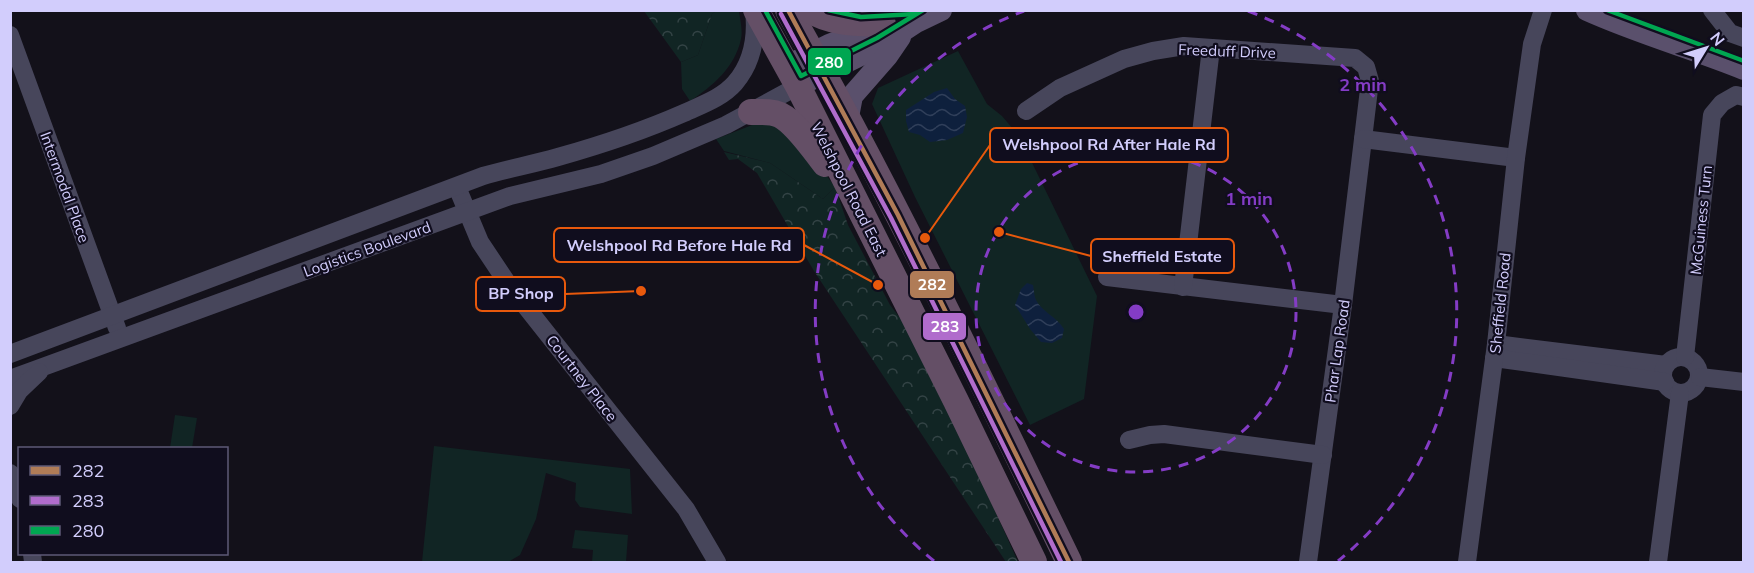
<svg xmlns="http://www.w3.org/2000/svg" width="1754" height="573" font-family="Mulish,sans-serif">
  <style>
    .green { fill: #112524 }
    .forest { fill: url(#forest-crowns) }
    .water { fill: url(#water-waves) }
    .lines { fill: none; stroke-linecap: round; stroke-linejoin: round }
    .minor { stroke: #47465b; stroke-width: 18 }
    .major { stroke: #5a506c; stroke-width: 22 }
    .highway { stroke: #644f66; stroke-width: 26 }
    .bus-1-casing { stroke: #100d1e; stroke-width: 9 }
    .bus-2-casing { stroke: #100d1e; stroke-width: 9 }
    .bus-3-casing { stroke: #100d1e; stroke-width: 9 }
    .bus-1 { stroke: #b07c57; stroke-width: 4.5 }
    .bus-2 { stroke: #b06ccc; stroke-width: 4.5 }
    .bus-3 { stroke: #00a651; stroke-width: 4.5 }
    .ring { fill: none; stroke: #843cc5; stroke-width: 3; stroke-dasharray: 10 8 }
    .labels { text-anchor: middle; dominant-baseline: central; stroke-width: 4.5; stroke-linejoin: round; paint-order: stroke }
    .street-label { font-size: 15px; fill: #d2cdfc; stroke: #100d1e }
    .centre { fill: #843cc5; stroke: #100d1e; stroke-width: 3 }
    .ring-label { font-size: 18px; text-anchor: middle; font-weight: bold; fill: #843cc5; stroke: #100d1e; stroke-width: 4.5; stroke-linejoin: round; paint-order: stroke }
    .leader { fill: none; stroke: #e8590c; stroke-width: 2 }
    .callout-dot { fill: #e8590c; stroke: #100d1e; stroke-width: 2 }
    .callout { fill: #100d1e; stroke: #e8590c; stroke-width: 2 }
    .callout-label { font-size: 16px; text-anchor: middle; font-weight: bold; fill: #d2cdfc }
    .line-badge { stroke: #100d1e; stroke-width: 2 }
    .badge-label { font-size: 16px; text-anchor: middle; font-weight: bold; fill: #fff }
  </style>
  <defs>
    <pattern id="forest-crowns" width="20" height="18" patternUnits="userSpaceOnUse" patternTransform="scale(1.5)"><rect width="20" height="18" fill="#112524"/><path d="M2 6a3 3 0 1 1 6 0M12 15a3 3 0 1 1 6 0" fill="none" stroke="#334345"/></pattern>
    <pattern id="water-waves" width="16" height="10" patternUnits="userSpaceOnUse" patternTransform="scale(1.5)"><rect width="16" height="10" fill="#0e203d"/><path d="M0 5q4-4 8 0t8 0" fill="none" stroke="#303f5a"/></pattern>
  </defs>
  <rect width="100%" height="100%" fill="#13111a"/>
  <g class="green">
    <path d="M716,11H739C740,19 743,31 741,39C735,67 713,86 690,101L682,89L681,62L698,55L712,14Z"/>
    <polygon points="958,51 987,104 1002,116 1019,136 1097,296 1084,399 1030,425 915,197 872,104 878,88"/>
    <polygon points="760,122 778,123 801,141 835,187 823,199 770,163 724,151 716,139"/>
    <polygon points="175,415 197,418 192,448 170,448"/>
    <polygon points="434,446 630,469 632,514 580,507 575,500 576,483 546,473 536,519 520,555 508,562 422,562"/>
    <polygon points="575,530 628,535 626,562 592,562 593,550 572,548"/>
  </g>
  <g class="forest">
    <polygon points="644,11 716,11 712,14 698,55 681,62"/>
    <polygon points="724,152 770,163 823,199 835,187 848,225 890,305 920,344 1018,562 1006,562 814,271 757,173 738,159 729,160"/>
  </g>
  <g class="water">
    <polygon points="947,88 955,99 965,106 967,117 963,133 947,140 930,142 920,135 909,132 906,121 906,110 934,92"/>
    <path d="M1027,283L1033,285C1034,289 1034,296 1036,300C1042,312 1056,316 1064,329L1062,338L1052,343L1041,342L1030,329L1015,305L1021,289Z"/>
  </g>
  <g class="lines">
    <g class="minor">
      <polyline points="1712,10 1730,33 1744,38"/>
      <polyline points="10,35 117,328"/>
      <polyline points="1026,111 1060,88 1124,59 1153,51 1184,46 1355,58 1366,67 1370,81 1343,305 1308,562"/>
      <polyline points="1363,139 1516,158"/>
      <polyline points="457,187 480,242 508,284 686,509 717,562"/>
      <polyline points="1107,277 1343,305"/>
      <polyline points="1183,287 1211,48"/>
      <polyline points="1496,344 1666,365"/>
      <path d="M10,354L483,176C508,169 533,164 558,157C601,145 643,131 684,113C701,105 722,98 735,83C753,62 757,37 754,10"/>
      <circle cx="1681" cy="375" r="18"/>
      <polyline points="1685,357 1712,115 1722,103 1736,95 1744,97"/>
      <polyline points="1494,358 1665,382"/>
      <polyline points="1700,377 1744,382"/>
      <polyline points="10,379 510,196 601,174 653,156 726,125 798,86"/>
      <polyline points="10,406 19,391 39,372"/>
      <polyline points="1129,440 1150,435 1164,434 1323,455"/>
      <polyline points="10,473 20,499"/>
      <polyline points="32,554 33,562"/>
      <polyline points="1467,562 1496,344 1516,158 1532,44 1543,10"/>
      <polyline points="1658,562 1680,393"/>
    </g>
    <g class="major">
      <path d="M1587,10C1638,33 1692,48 1744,69"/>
      <polyline points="787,66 829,45 881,25"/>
      <polyline points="808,81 881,45 916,22 941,10"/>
      <polyline points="848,117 852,96 887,56 900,37"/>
    </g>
    <g class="highway">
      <polyline points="756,10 798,86 956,401 1034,562"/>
      <path d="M788,10C890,190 979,376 1069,562"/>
      <path d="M809,10C832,24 857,23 883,24"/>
      <path d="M751,112C761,112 771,111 780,115C796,123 814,150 825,164"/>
    </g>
    <defs>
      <polyline id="bus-1" points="788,10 898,215 1069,562"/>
      <polyline id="bus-2" points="781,14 891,218 1061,562"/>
      <g id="bus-3">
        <polyline points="765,10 801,76 877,38 923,10"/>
        <polyline points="828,10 861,17 915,14"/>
        <polyline points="1607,10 1744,61"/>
      </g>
    </defs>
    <use href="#bus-1" class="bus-1-casing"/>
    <use href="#bus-2" class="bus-2-casing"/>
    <use href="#bus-3" class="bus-3-casing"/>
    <use href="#bus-1" class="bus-1"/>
    <use href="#bus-2" class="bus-2"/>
    <use href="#bus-3" class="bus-3"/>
  </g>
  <g class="ring">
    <circle cx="1136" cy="312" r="160"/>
    <path d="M934 561A321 321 0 0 1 1024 11M1248 11A321 321 0 0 1 1338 561"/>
  </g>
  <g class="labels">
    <g class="street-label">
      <text transform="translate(1227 51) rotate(2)">Freeduff Drive</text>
      <text transform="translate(65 187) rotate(70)">Intermodal Place</text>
      <text transform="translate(849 189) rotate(63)">Welshpool Road East</text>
      <text transform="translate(1701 220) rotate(-84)">McGuiness Turn</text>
      <text transform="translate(367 249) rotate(-20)">Logistics Boulevard</text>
      <text transform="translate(1500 303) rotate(-84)">Sheffield Road</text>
      <text transform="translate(1337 351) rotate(-82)">Phar Lap Road</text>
      <text transform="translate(582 378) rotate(52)">Courtney Place</text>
    </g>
  </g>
  <circle cx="1136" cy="312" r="9" class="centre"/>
  <g class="ring-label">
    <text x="1363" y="91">2 min</text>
    <text x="1249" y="205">1 min</text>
  </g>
  <path class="leader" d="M925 238L990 145M878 285L804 245M999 232L1091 256M641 291L565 294"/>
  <g class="callout-dot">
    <circle cx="925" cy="238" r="6"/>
    <circle cx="878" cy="285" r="6"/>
    <circle cx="999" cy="232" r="6"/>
    <circle cx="641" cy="291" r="6"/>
  </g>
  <g class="callout">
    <rect x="990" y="128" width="238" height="34" rx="6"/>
    <rect x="554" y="228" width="250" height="34" rx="6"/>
    <rect x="1091" y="239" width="143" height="34" rx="6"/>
    <rect x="476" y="277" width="89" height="34" rx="6"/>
  </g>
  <g class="callout-label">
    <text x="1109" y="150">Welshpool Rd After Hale Rd</text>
    <text x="679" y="251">Welshpool Rd Before Hale Rd</text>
    <text x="1162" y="262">Sheffield Estate</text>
    <text x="521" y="299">BP Shop</text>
  </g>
  <g class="line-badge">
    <rect x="807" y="47" width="45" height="29" rx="6" fill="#00a651"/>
    <rect x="909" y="270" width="46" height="29" rx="6" fill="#b07c57"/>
    <rect x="922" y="312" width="45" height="29" rx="6" fill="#b06ccc"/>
  </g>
  <g class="badge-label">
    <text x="829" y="68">280</text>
    <text x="932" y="290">282</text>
    <text x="945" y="332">283</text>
  </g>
  <rect width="1754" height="573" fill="none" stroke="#d2cdfc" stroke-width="24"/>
  <rect x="18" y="447" width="210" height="108" fill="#100d1e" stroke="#5e5a77" stroke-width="1.5"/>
  <rect x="30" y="466" width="30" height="9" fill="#b07c57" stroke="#5e5a77" stroke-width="1.5"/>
  <text x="72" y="477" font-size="18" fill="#d2cdfc">282</text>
  <rect x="30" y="496" width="30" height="9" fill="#b06ccc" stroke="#5e5a77" stroke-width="1.5"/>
  <text x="72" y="507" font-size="18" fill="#d2cdfc">283</text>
  <rect x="30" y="526" width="30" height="9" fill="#00a651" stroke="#5e5a77" stroke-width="1.5"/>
  <text x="72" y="537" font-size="18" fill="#d2cdfc">280</text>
  <g transform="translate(1706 48) rotate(52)" stroke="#100d1e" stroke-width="4.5" paint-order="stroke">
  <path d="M0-4.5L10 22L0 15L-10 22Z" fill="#d2cdfc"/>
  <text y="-9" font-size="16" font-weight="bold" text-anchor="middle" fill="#d2cdfc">N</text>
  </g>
</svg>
